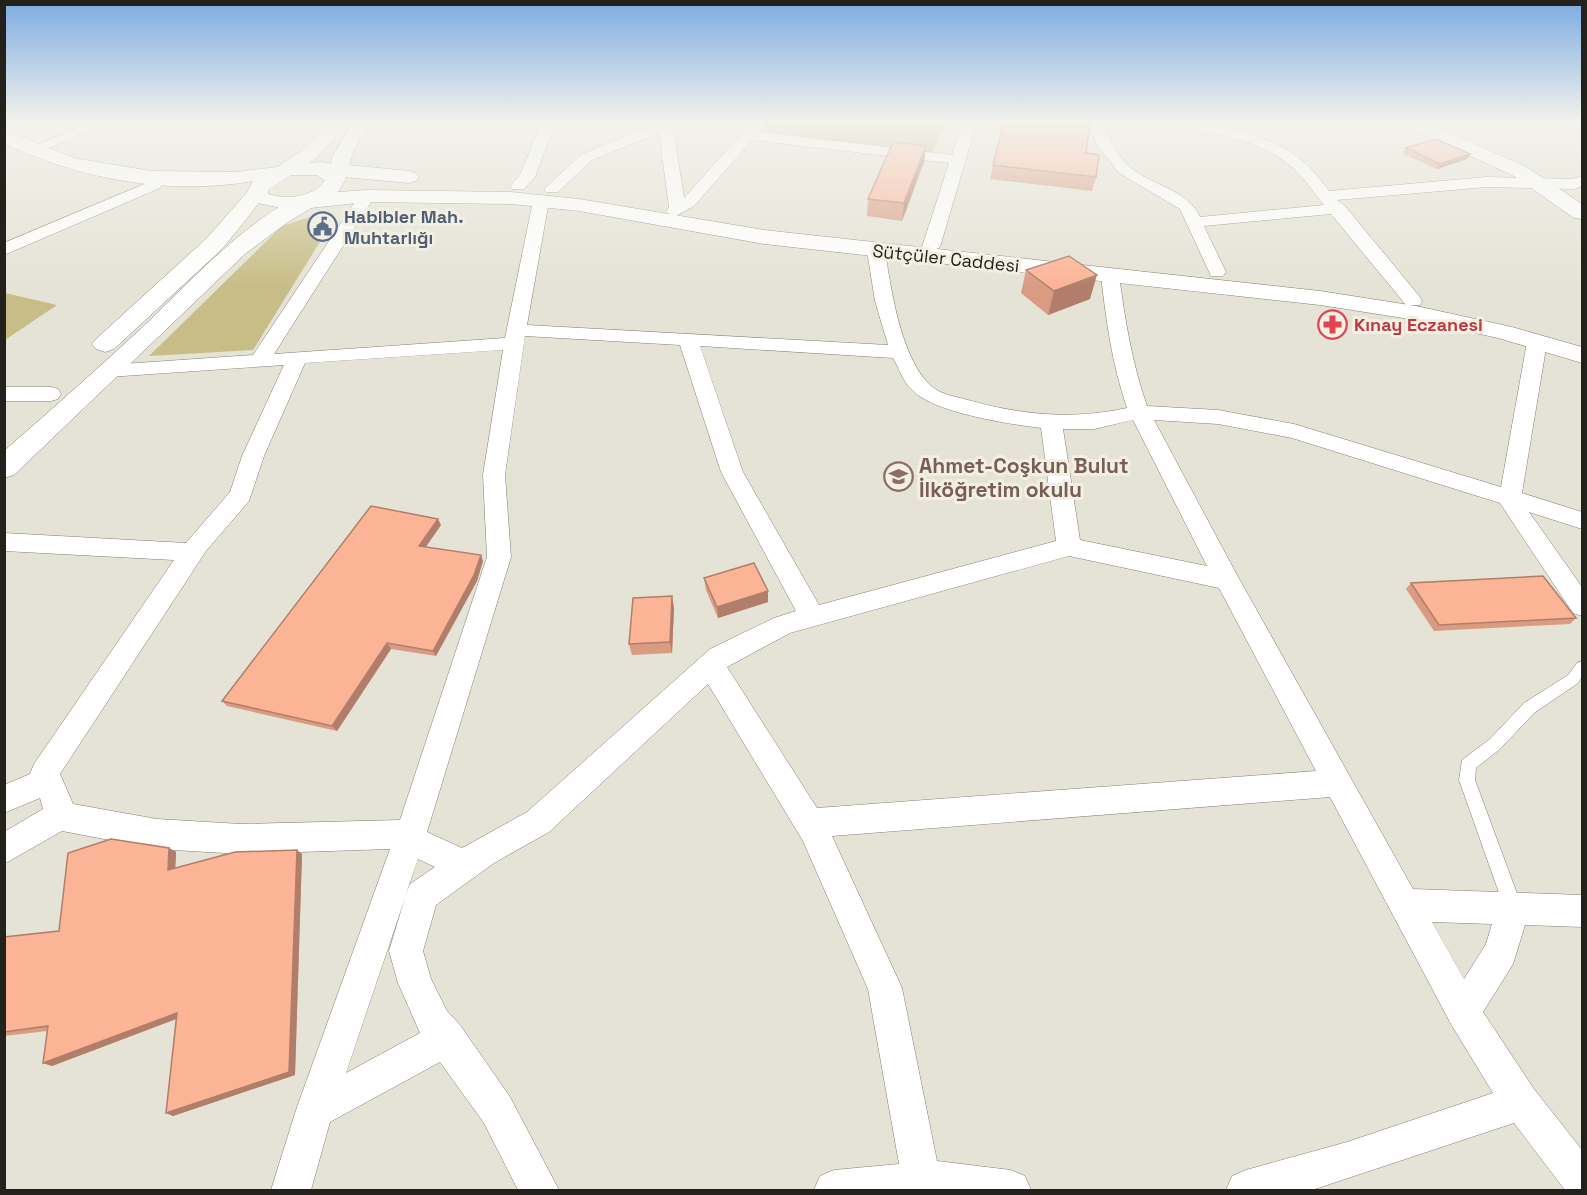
<svg xmlns="http://www.w3.org/2000/svg" width="1587" height="1195" font-family="'Space Grotesk',sans-serif">
  <style>
    .green { fill: #c7bd86 }
    .lines { fill: none; stroke-linecap: round; stroke-linejoin: round }
    .service-casing { stroke: #828073; stroke-width: 1 }
    .minor-casing { stroke: #828073; stroke-width: 1 }
    .tertiary-casing { stroke: #828073; stroke-width: 1 }
    .secondary-casing { stroke: #828073; stroke-width: 1 }
    .primary-casing { stroke: #828073; stroke-width: 1 }
    .service { fill: #fff; fill-rule: evenodd }
    .minor { fill: #fff; fill-rule: evenodd }
    .tertiary { fill: #fff; fill-rule: evenodd }
    .secondary { fill: #fff; fill-rule: evenodd }
    .primary { fill: #fff; fill-rule: evenodd }
    .wall { fill: #d99b82 }
    .shaded-wall { fill: #b07e6a }
    .building { fill: #fcb497; stroke: #b07e6a; stroke-width: 1.5 }
    .labels { text-anchor: middle; dominant-baseline: central; stroke-width: 6; stroke-linejoin: round; paint-order: stroke }
    .far-service-label { font-size: 18px; font-weight: bold; fill: #4e5e75; stroke: #f2f0e2; text-anchor: start }
    .far-street-label { font-size: 18px; fill: #22211c; stroke: #f2f0e2 }
    .far-health-label { font-size: 18px; font-weight: bold; fill: #be3a42; stroke: #f2f0e2; text-anchor: start }
    .education-label { font-size: 21px; font-weight: bold; fill: #785e54; stroke: #f2f0e2; text-anchor: start }
  </style>
  <rect width="100%" height="100%" fill="#e5e3d5"/>
  <g class="green">
    <polygon points="765,121 946,121 932,154 756,133"/>
    <polygon points="313,216 334,219 253,350 149,356 282,226"/>
    <polygon points="5,293 57,305 5,340"/>
  </g>
  <g class="lines">
    <defs>
      <polygon id="service" points="1582,661 1582,677 1578,683 1534,713 1500,749 1476,768 1475,780 1522,907 1519,913 1513,916 1507,913 1504,907 1459,780 1462,760 1490,739 1524,703 1568,675 1577,663"/>
      <g id="minor">
        <polygon points="92,121 111,121 38,153 28,153 26,150"/>
        <polygon points="542,121 556,121 535,177 524,189 512,189 510,186 520,175"/>
        <polygon points="658,121 672,121 684,198 753,121 766,123 759,132 952,155 963,121 977,121 940,247 931,252 922,247 949,163 752,140 694,206 674,217 666,212 669,207 659,133 592,160 558,192 546,192 544,189 582,154 658,123"/>
        <path d="M1074,121C1142,116 1251,115 1305,163C1314,171 1322,182 1329,191L1487,177L1572,179L1582,176V186L1574,189L1487,187L1337,200L1344,205L1420,297L1422,301L1420,305H1406L1331,214L1204,226L1226,272L1223,276H1211L1180,209L1119,173L1096,143L1090,126L1076,124ZM1104,126C1166,128 1244,125 1294,169C1305,179 1314,193 1324,205L1200,217C1187,188 1150,186 1129,166C1117,155 1110,141 1104,126Z"/>
        <polygon points="1557,121 1582,122 1582,130 1559,124"/>
        <polygon points="154,180 162,185 160,188 4,255 4,243"/>
        <path d="M367,191L375,196L274,354L505,338L533,201L541,196L549,201L527,325L888,345L875,301L867,251L876,246L885,251C891,289 900,352 927,382C937,394 953,396 968,400C1021,415 1073,420 1127,408C1112,364 1106,321 1101,275L1110,270L1119,275C1125,320 1132,363 1147,406L1218,410L1294,424L1501,487L1527,342L1530,338H1544L1547,342L1522,493L1582,512V529L1529,512L1582,587V616L1573,613L1500,503L1292,438L1218,424L1154,420L1237,575L1413,889L1582,895V927L1525,925L1513,964L1483,1012L1534,1089L1582,1150V1190H1565L1514,1123L1312,1190H1226L1232,1176L1246,1170L1347,1142L1493,1093L1451,1024L1330,797L832,836L902,988L937,1161L1011,1170L1025,1176L1031,1190H814L820,1176L834,1170L899,1164L868,989L803,841L708,684L549,832L494,863L436,905L423,951L431,979L447,1011L460,1025L510,1097L559,1190H518L484,1123L440,1062L330,1122L311,1190H271L296,1110L390,849L241,854L157,849L62,831L4,864V832L43,809L40,798L4,813V785L30,774L34,764L174,560L4,551V533L186,543L230,492L242,456L284,365L108,377L101,375L98,371L101,367L108,365L253,355L361,193ZM525,336L680,345L721,472L796,611L774,618L710,649L527,812L462,848L427,832L511,557L505,475ZM700,346L893,358C899,368 903,382 912,390C934,413 1009,424 1041,428L1056,541L819,605L743,472ZM503,350L483,475L487,557L400,820L241,824L157,819L73,804L60,774L206,551L249,501L264,456L305,363ZM1133,420L1207,566L1080,540L1063,429H1094ZM1069,556L1219,588L1316,771L817,808L727,667L790,633ZM418,859L435,867L410,884L406,894ZM405,898L389,951L398,983L420,1033L346,1073ZM1432,922L1492,924L1486,944L1464,979Z"/>
        <polygon points="4,387 51,387 58,389 61,394 58,399 51,401 4,401"/>
      </g>
      <g id="tertiary">
        <path d="M329,121H348C335,139 300,182 276,176L273,172L276,168L304,149Z"/>
        <polygon points="353,121 371,121 355,148 343,183 329,183 326,179 333,156"/>
        <polygon points="257,187 264,189 267,193 223,248 114,349 105,352 96,349 92,344 96,339 207,238 250,189"/>
        <path d="M318,190L325,192L328,196L325,200L288,222L245,254L14,475L4,478V451C52,409 100,367 147,323C190,282 260,204 318,190Z"/>
      </g>
      <polygon id="secondary" points="1401,121 1424,121 1528,168 1582,204 1582,219 1574,218 1514,176 1403,125"/>
      <path id="primary" d="M4,130L74,158L151,171L236,172L319,162L409,171L416,173L419,177L416,181L409,183L344,177L346,179L338,192L367,190L511,192L579,199L764,230L1320,291L1416,306L1512,327L1582,347V363L1498,338L1416,320L1320,305L764,244L579,211L511,204L367,202L291,210L253,202L247,193L253,181C171,196 78,179 4,143ZM291,175H317L325,180C314,198 286,200 268,194V190Z"/>
    </defs>
    <use href="#service" class="service-casing"/>
    <use href="#minor" class="minor-casing"/>
    <use href="#tertiary" class="tertiary-casing"/>
    <use href="#secondary" class="secondary-casing"/>
    <use href="#primary" class="primary-casing"/>
    <use href="#service" class="service"/>
    <use href="#minor" class="minor"/>
    <use href="#tertiary" class="tertiary"/>
    <use href="#secondary" class="secondary"/>
    <use href="#primary" class="primary"/>
  </g>
  <g class="wall">
    <polygon points="926,146 924,162 902,221 867,216 868,199"/>
    <polygon points="1406,148 1467,159 1437,169 1403,154"/>
    <polygon points="1086,153 1096,177 1092,191 990,179 993,165"/>
    <polygon points="1026,270 1090,299 1048,315 1021,293"/>
    <polygon points="441,525 426,547 483,561 477,581 436,656 391,649 337,731 227,706 222,701"/>
    <polygon points="704,578 768,602 718,618 706,590"/>
    <polygon points="1411,583 1576,618 1570,624 1434,631 1406,589"/>
    <polygon points="674,608 672,653 632,655 629,644"/>
    <polygon points="169,848 176,852 175,869 297,850 302,854 295,1075 173,1116 166,1113 176,1019 52,1066 43,1063 47,1031 4,1036 4,937 59,931"/>
  </g>
  <g class="shaded-wall">
    <polygon points="926,146 924,162 902,221 904,203"/>
    <polygon points="1470,154 1467,159 1437,169 1440,164"/>
    <polygon points="1097,275 1090,299 1048,315 1054,291"/>
    <polygon points="438,519 441,525 422,552 419,546"/>
    <polygon points="481,555 483,561 477,581 436,656 433,651"/>
    <polygon points="768,591 768,602 718,618 717,607"/>
    <polygon points="672,596 674,608 672,653 670,642"/>
    <polygon points="387,643 391,649 337,731 332,726"/>
    <polygon points="169,848 176,852 175,875 168,870"/>
    <polygon points="297,850 302,854 295,1075 173,1116 166,1113"/>
    <polygon points="177,1013 184,1016 52,1066 43,1063"/>
  </g>
  <g class="building">
    <polygon points="1004,121 1090,121 1086,153 1099,155 1096,177 993,165"/>
    <polygon points="1436,139 1470,154 1440,164 1406,148"/>
    <polygon points="893,142 926,146 904,203 868,199"/>
    <polygon points="1069,256 1097,275 1054,291 1026,270"/>
    <polygon points="371,506 438,519 419,546 481,555 474,575 433,651 387,643 332,726 222,701"/>
    <polygon points="754,563 768,591 717,607 704,578"/>
    <polygon points="1543,576 1576,618 1439,625 1411,583"/>
    <polygon points="672,596 670,642 629,644 633,598"/>
    <polygon points="111,839 169,848 168,870 235,852 297,850 289,1072 166,1113 177,1013 43,1063 48,1026 4,1032 4,937 59,931 68,853"/>
  </g>
  <linearGradient id="sky" x2="0" y2="1"><stop stop-color="#7cabe1"/><stop offset="0.42" stop-color="#f3f2ec"/><stop offset="1" stop-color="#f3f2ec" stop-opacity="0"/></linearGradient>
  <rect width="1587" height="288" fill="url(#sky)"/>
  <defs>
    <symbol id="civic-ring" viewBox="-11 -11 22 22"><circle r="9.5" fill="#f2f0e2" stroke="#5c6f8a" stroke-width="1.5"/><path d="M-.6-6.5H3V-4.5H.6V-3L4-1V1h2V6H-6V1h2V-1L-.6-3ZM-1.2 2.5V6h2.4V2.5Z" fill="#5c6f8a"/></symbol>
    <symbol id="pharmacy-ring" viewBox="-11 -11 22 22"><circle r="9.5" fill="#f2f0e2" stroke="#e0444e" stroke-width="1.5"/><path d="M-2-6h4v4h4v4h-4v4h-4v-4h-4v-4h4Z" fill="#e0444e"/></symbol>
    <symbol id="school-ring" viewBox="-11 -11 22 22"><circle r="9.5" fill="#f2f0e2" stroke="#8d6e63" stroke-width="1.5"/><path d="M0-5L7-2L0 1L-7-2ZM-4 1L0 2.5L4 1V4Q0 6-4 4Z" fill="#8d6e63"/></symbol>
  </defs>
  <g fill-rule="evenodd">
    <use href="#civic-ring" x="306" y="210" width="33" height="33"/>
    <use href="#pharmacy-ring" x="1316" y="308" width="33" height="33"/>
    <use href="#school-ring" x="882" y="460" width="33" height="33"/>
  </g>
  <g class="labels">
    <g class="far-service-label">
      <text x="344" y="216">Habibler Mah.<tspan x="344" dy="21">Muhtarlığı</tspan></text>
    </g>
    <g class="far-street-label">
      <text transform="translate(946 258) rotate(6)">Sütçüler Caddesi</text>
    </g>
    <g class="far-health-label">
      <text x="1354" y="324">Kınay Eczanesi</text>
    </g>
    <g class="education-label">
      <text x="919" y="465">Ahmet-Coşkun Bulut<tspan x="919" dy="24">İlköğretim okulu</tspan></text>
    </g>
  </g>
  <rect width="1587" height="1195" fill="none" stroke="#22211c" stroke-width="12"/>
</svg>
